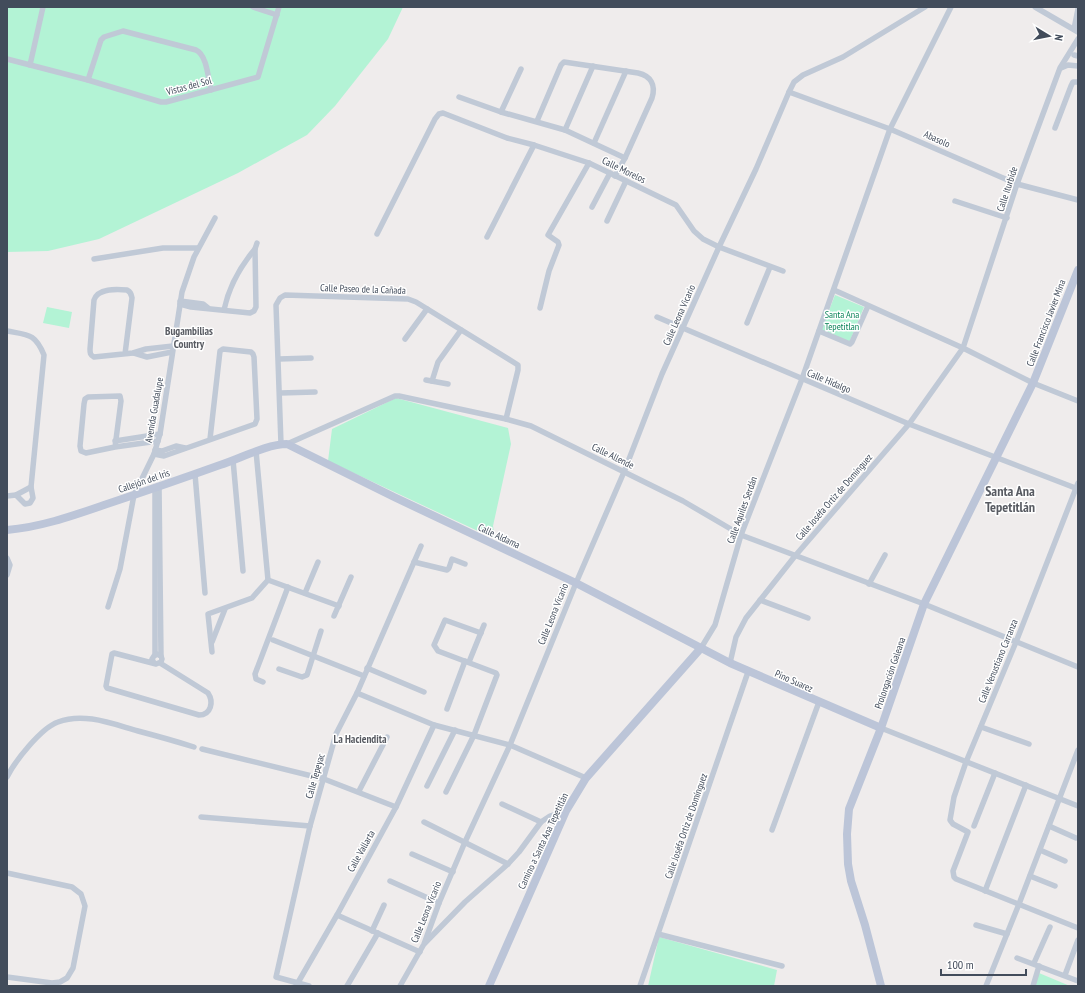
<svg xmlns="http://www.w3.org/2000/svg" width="1085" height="993" font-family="'PT Sans Narrow',sans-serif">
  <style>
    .green { fill: #b3f3d5 }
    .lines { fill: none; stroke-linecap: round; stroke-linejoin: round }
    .street { stroke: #c0c9d6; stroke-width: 5.5 }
    .secondary { stroke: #bcc5d8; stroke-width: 8 }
    .labels { text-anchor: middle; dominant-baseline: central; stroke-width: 3; stroke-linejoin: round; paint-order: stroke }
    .street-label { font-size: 10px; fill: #424c5b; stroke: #fff }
    .park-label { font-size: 10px; fill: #0c8459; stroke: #fff }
    .neighbourhood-label { font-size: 11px; font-weight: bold; fill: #585b62; stroke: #fff }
    .district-label { font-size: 14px; font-weight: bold; fill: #585b62; stroke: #fff }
  </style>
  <rect width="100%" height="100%" fill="#efecec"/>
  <g class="green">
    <polygon points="7,7 403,7 388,39 335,106 307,135 238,173 99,239 48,251 7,252"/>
    <polygon points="835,295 864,307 849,343 821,331"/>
    <polygon points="47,307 72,312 69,328 43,323"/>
    <polygon points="396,398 508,428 511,444 493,526 495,539 328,461 332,429"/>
    <polygon points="659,937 777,970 774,986 648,986"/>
    <polygon points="1039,973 1070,986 1035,986"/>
  </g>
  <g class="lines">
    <g class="street">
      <polyline points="253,7 277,15"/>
      <polyline points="1035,7 1078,32"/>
      <polyline points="1074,29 1078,9"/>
      <polyline points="1074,55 1078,56"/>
      <polyline points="7,59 88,80 161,102 166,102 258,77 279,7"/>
      <polyline points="30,65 43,7"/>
      <polyline points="1061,68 1068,65 1078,66"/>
      <path d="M88,80L101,40L104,37L123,31L196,50C207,55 208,78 211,90"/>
      <polyline points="789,92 890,129 1017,184 1078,200"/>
      <polyline points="459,97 501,112 565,130 625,158"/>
      <polyline points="501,112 521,69"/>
      <path d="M537,121L561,65L564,62L638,73C651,76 656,85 652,98L625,158L615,176"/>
      <polyline points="1055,128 1071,86 1073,82 1078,82"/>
      <polyline points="565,130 593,66"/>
      <polyline points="594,143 626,71"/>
      <polyline points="955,201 1007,218"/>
      <polyline points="592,207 610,173"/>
      <polyline points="607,221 626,181"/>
      <polyline points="377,234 435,119 439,114 443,113 507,138 534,145 589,163 676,205 694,231 703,239 719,247 783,271"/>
      <polyline points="487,237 534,145"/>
      <polyline points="94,259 163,248 198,248"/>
      <polyline points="834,290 963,348 1033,383 1078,401"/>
      <polyline points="180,301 203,304 208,308"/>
      <polyline points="180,304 191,307 250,313 254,311 256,307 255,249 257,243"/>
      <polyline points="540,308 549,271 559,245 558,242 548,235 589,163"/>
      <path d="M224,310C229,286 239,268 255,249"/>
      <polyline points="657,317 909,424 1078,489"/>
      <polyline points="747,323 770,267"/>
      <path d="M7,331C28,335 35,333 44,355L31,487L16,495L7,496"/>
      <polyline points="819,331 850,344 852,342 868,306"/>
      <polyline points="405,339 427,309"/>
      <polyline points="134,353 147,357 172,352"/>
      <path d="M125,354L132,298C131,294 131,292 127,290C116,289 98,288 94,300L90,349C90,353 90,355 94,357L133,353L146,349L173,346"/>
      <polyline points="279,359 311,358"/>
      <polyline points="426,380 448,384"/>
      <polyline points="432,381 438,362 461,330"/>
      <polyline points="280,393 315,392"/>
      <polyline points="115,441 160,434"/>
      <polyline points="281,444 276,305 280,298 285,295 408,299 416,302 518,365 518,370 506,419"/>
      <polyline points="287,444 395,396 399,396 506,419 531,426 683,501 741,535 924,604 1078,667"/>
      <polyline points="115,447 121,401 120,396 88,397 85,399 84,404 80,446 81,451 86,453 115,447 158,441"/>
      <polyline points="155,450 162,451 176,446 185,448"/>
      <polyline points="256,451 268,580"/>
      <polyline points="154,454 164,456 255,424 257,419 254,357 253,354 251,352 223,349 220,351 210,439"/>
      <polyline points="233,460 243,571"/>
      <polyline points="195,474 205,593"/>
      <polyline points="1078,483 1016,642 966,762 954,797 950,820 953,824 968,832 953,871 954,877 956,879 1078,928"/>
      <polyline points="159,486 161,656"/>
      <polyline points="155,488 155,655"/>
      <polyline points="16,495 25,504 30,503 33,498 31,487"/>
      <polyline points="7,558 10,565 7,575"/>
      <polyline points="414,562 447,570 449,568 452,559 465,564"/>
      <polyline points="268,580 339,606"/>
      <polyline points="869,584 885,555"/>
      <polyline points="305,593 318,562"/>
      <polyline points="760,600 808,618"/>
      <polyline points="108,607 120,569 134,495 154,454 160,434 182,292 194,257 215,218"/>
      <polyline points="334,616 351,577"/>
      <polyline points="273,640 364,676"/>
      <polyline points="212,642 225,609"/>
      <polyline points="701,648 715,625 741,535 802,379 890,129 951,7"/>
      <polyline points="212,652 208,614 252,598 268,580"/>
      <polyline points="469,662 484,625"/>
      <path d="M154,663L152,659L154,656L157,654L161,656L162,659L161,662L156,664L114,653L112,654L106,686L107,688L199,715C211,715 214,702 208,693L160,663"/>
      <polyline points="730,663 736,637 746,618 795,556 909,424 963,348 1017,184 1060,68 1078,39"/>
      <polyline points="367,668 424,692"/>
      <polyline points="279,669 302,677 307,675 321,631"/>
      <polyline points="263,682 256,679 255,674 288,587"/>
      <polyline points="357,693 434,725 510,745 586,778"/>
      <polyline points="447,709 465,661"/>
      <polyline points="981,727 1029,744"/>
      <polyline points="881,728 1078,806"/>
      <polyline points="202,749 324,779 396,807"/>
      <path d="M7,777C15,761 41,728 58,722C84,712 113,724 138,731C157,736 175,741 194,747"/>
      <polyline points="427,786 455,730"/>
      <polyline points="359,791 387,737"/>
      <polyline points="446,792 474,735 497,675 496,673 438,651 434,645 445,620 481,633"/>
      <polyline points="502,804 541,822"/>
      <polyline points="201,817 310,826"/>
      <polyline points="424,822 508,864"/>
      <polyline points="974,826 995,773"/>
      <polyline points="1049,826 1076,838"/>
      <polyline points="772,830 819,702"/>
      <polyline points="1040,850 1065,861"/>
      <polyline points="412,854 453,872"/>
      <polyline points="7,873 72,887 81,894 85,906 73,968 67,978 60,982 52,983 7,977"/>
      <polyline points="1030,876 1055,886"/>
      <polyline points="390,881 439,903"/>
      <polyline points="985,891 1026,785"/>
      <polyline points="337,915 420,952"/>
      <polyline points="976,925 1007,934"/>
      <polyline points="372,931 384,905"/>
      <polyline points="658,934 782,966"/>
      <polyline points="425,943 465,902 508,864 519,852 541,822 550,816 566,811"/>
      <polyline points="1017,958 1078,981"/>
      <polyline points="1034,963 1050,927"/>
      <polyline points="1065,975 1078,940"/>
      <polyline points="296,986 337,915 396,807 434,725"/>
      <polyline points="309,986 276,977 310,826 336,734 357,693 421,546"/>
      <polyline points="347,986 378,933"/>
      <polyline points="400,986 424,944 439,903 465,842 510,745 576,583 624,472 662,374 719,247 756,169 789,92 794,82 803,75 843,57 925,7"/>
      <polyline points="640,986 748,672"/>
      <polyline points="986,986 1019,904 1078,750"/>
      <polyline points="1033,986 1039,966"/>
    </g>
    <g class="secondary">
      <path d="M7,530C41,527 72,516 104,505C143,492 181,479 220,465C239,459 267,444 287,444L394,497L576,583L730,663L881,728"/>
      <polyline points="489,986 566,811 586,778 701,648"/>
      <polyline points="881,986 865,925 851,881 848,864 847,834 849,809 881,728 924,604 1033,383 1078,270"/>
    </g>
  </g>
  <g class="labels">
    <g class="street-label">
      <text transform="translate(189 86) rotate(-15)">Vistas del Sol</text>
      <text transform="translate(937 139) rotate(24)">Abasolo</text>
      <text transform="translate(624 170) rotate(26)">Calle Morelos</text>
      <text transform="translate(1007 189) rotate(-72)">Calle Iturbide</text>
      <text transform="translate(363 289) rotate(2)">Calle Paseo de la Cañada</text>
      <text transform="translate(679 315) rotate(-66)">Calle Leona Vicario</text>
      <text transform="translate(1046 323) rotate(-69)">Calle Francisco Javier Mina</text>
      <text transform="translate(829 381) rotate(23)">Calle Hidalgo</text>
      <text transform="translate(154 410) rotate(-80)">Avenida Guadalupe</text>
      <text transform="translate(613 456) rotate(26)">Calle Allende</text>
      <text transform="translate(144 481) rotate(-19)">Callejón del Iris</text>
      <text transform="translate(834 497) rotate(-49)">Calle Joséfa Ortiz de Domínguez</text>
      <text transform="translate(742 510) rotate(-70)">Calle Aquiles Serdán</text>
      <text transform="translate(499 536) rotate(25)">Calle Aldama</text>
      <text transform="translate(553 614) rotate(-68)">Calle Leona Vicario</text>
      <text transform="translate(998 661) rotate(-68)">Calle Venustiano Carranza</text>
      <text transform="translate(890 673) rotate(-71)">Prolongación Galeana</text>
      <text transform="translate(794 681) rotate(24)">Pino Suarez</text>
      <text transform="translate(315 776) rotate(-74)">Calle Tepeyac</text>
      <text transform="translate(686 826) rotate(-71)">Calle Joséfa Ortiz de Domínguez</text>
      <text transform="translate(543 841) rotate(-65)">Camino a Santa Ana Tepetitlán</text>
      <text transform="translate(361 851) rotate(-61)">Calle Vallarta</text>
      <text transform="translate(426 912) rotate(-68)">Calle Leona Vicario</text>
    </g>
    <g class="park-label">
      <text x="842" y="314">Santa Ana<tspan x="842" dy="12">Tepetitlan</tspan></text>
    </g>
    <g class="neighbourhood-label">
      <text x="189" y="331">Bugambilias<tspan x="189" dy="13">Country</tspan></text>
      <text x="360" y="739">La Haciendita</text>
    </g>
    <g class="district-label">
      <text x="1010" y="491">Santa Ana<tspan x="1010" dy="16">Tepetitlán</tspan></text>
    </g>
  </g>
  <rect width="1085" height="993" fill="none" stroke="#424c5b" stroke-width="16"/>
  <g transform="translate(1049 36) rotate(100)" stroke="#ffffff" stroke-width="3" paint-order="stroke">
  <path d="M0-3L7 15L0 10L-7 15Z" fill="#424c5b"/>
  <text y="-6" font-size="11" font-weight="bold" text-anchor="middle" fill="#424c5b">N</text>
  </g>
  <path d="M941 969v6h85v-6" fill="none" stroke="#424c5b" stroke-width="2"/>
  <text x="947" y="969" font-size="12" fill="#424c5b" stroke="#ffffff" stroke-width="3" paint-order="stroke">100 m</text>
</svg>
